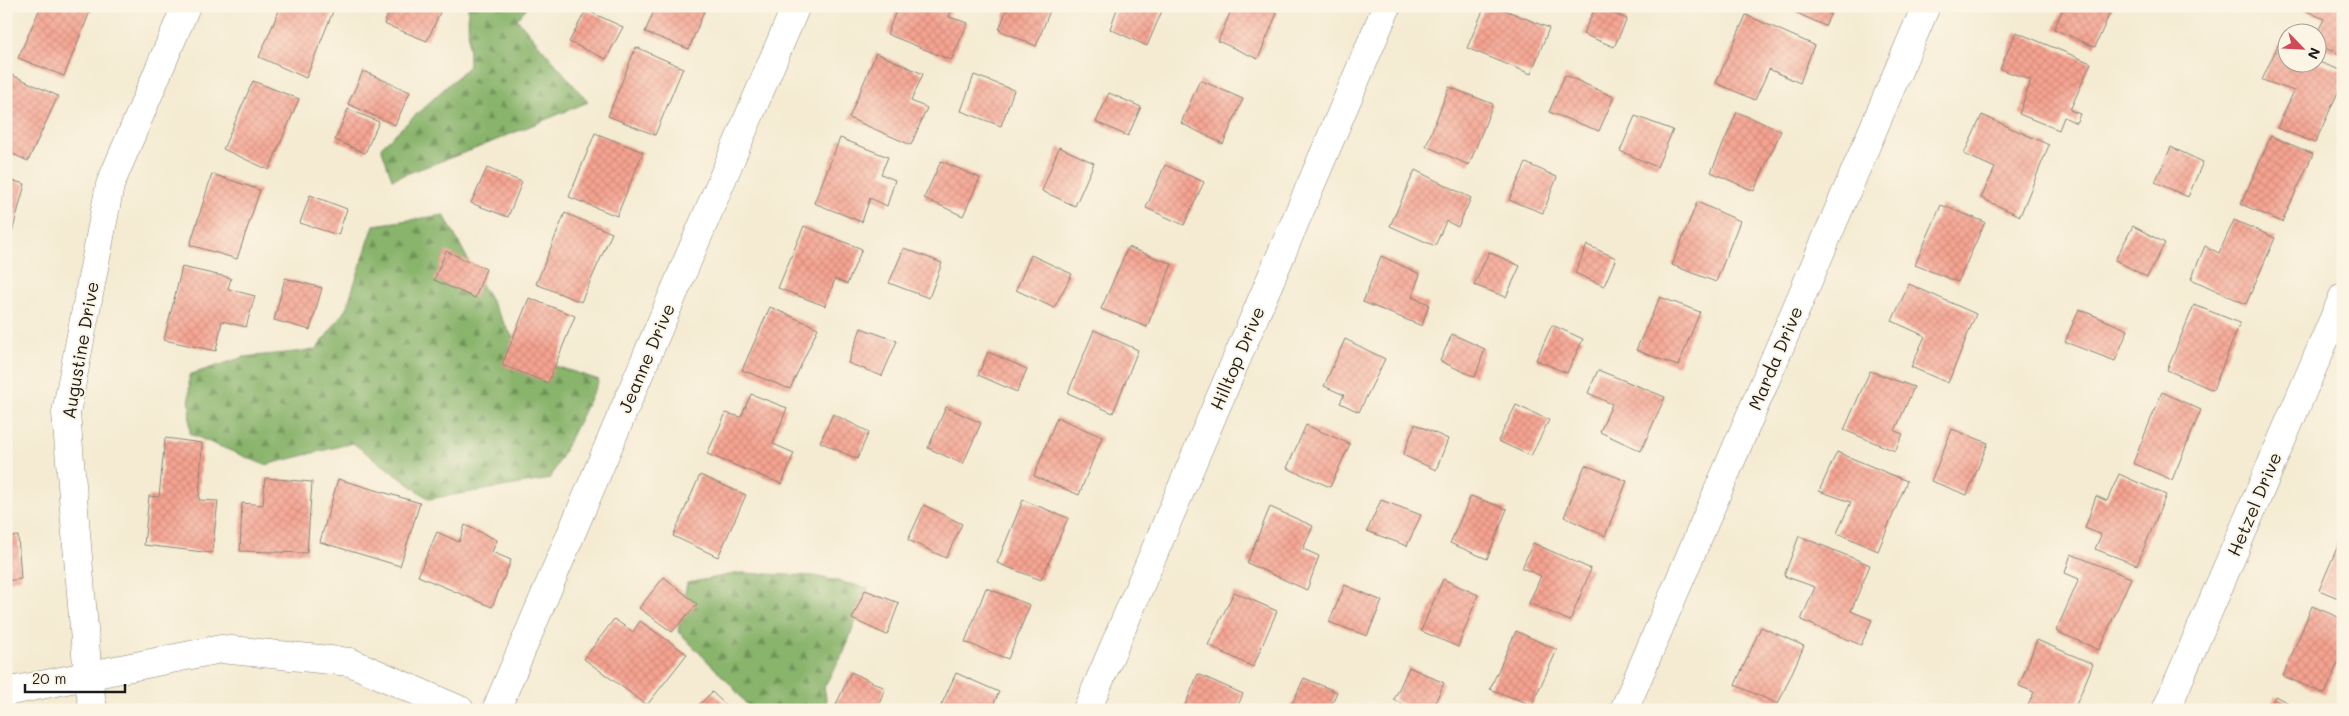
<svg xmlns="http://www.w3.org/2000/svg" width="2349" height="716" font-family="Mali,sans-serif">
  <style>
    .forest { fill: url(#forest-firs); stroke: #526844 }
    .building { fill: url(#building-cross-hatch) }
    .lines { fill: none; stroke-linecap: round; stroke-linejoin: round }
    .minor-casing { stroke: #888477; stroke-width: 29 }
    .minor { stroke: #fff; stroke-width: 28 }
    .labels { text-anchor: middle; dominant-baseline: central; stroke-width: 4; stroke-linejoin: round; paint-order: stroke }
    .street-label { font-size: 18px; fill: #1c1c1c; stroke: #fcf5e5 }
  </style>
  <defs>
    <pattern id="forest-firs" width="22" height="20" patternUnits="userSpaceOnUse" patternTransform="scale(1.25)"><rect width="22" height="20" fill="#89b46c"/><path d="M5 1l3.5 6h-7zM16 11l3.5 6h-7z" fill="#6f9258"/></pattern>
    <pattern id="building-cross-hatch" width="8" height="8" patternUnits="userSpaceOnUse" patternTransform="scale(1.25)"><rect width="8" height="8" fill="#f6a391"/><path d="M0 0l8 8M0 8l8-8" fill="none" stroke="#d28c7c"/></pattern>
  </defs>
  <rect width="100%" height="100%" fill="#fcf5e5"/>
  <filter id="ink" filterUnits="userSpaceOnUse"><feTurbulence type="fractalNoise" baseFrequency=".02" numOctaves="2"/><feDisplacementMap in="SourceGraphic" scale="10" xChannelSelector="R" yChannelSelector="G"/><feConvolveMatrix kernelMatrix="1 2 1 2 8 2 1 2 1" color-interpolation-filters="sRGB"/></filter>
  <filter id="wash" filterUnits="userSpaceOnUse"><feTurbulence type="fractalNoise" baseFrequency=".0096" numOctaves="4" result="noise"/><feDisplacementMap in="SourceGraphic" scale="20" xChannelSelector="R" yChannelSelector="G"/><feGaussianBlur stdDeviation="1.12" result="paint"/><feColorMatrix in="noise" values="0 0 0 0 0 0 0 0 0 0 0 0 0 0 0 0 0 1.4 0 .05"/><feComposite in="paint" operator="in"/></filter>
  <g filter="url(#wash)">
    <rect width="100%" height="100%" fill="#f4ebd2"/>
    <g class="forest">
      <polygon points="468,6 528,6 517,19 588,102 477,148 392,179 381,147 469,66"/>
      <polygon points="444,215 482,286 524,356 599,380 550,479 429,499 353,443 265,465 190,434 189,375 244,357 316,350 346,309 374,225"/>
      <polygon points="740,573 815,576 868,588 844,652 824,687 828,710 751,710 732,686 678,631 687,583"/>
    </g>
    <g id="blocks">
      <g class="building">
        <polygon points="41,6 84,6 91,9 64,76 18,58"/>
        <polygon points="281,6 326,6 334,9 306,78 259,57"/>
        <polygon points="392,6 439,6 442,8 427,41 384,24"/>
        <polygon points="656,6 706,6 689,49 645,32"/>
        <polygon points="898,6 953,6 949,17 968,23 951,60 887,34"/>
        <polygon points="1008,6 1051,8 1036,46 999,30"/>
        <polygon points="1118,6 1152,6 1162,11 1147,46 1110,29"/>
        <polygon points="1233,6 1262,6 1277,13 1258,59 1218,41"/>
        <polygon points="1485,6 1495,6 1549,28 1531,74 1467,48"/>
        <polygon points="1596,6 1627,19 1614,47 1583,34"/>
        <polygon points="1782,6 1834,6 1825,26"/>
        <polygon points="2064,6 2113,6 2095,47 2054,29"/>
        <polygon points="2296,6 2343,6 2343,55 2316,45 2316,35 2324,19"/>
        <polygon points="586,10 623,27 606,59 569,42"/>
        <polygon points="1746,15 1814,45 1800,83 1769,69 1755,100 1716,83"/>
        <polygon points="2016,32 2091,63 2070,110 2080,114 2076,123 2064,117 2059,130 2019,114 2031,80 2000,69"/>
        <polygon points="2278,45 2286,48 2286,62 2316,62 2316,61 2343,71 2343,81 2315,143 2277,128 2294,91 2262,80"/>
        <polygon points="636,47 683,68 655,135 608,116"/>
        <polygon points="876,53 923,74 911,101 927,108 911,145 849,118"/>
        <polygon points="363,71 410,92 395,125 348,104"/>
        <polygon points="12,75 58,96 28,161 6,151 6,89"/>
        <polygon points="974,75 1014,90 1001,126 961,111"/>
        <polygon points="1565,75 1614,97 1599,131 1549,112"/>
        <polygon points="1200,80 1243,99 1223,144 1181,123"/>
        <polygon points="253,81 299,99 269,170 223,149"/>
        <polygon points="1449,87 1493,104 1469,165 1426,146"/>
        <polygon points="1109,93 1141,107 1128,136 1096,122"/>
        <polygon points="348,109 379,122 365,153 335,140"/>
        <polygon points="1737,112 1781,131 1754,191 1711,172"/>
        <polygon points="1982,115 2049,145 2020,216 1981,198 1995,168 1964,154"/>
        <polygon points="1635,116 1673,130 1657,167 1620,151"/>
        <polygon points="595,133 643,152 617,216 569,197"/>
        <polygon points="2271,136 2313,154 2282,222 2241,204"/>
        <polygon points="840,138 888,157 881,174 895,180 887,206 870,198 862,222 814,203"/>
        <polygon points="1059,147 1094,163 1075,206 1042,191"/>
        <polygon points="2171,147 2203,162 2188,197 2155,182"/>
        <polygon points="941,161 980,178 963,216 924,198"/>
        <polygon points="1526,163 1557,177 1543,213 1509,200"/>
        <polygon points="1165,165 1204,182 1184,225 1146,208"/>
        <polygon points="487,168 522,182 508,217 471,203"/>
        <polygon points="1415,170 1471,198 1458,227 1446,221 1435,246 1390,226"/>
        <polygon points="212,174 260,190 237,259 190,245"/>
        <polygon points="6,179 25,184 7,251 6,251"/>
        <polygon points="310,195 347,209 338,235 300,223"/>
        <polygon points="1697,202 1740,221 1716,282 1672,265"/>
        <polygon points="1941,205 1985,222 1958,282 1915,265"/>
        <polygon points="565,213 612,233 581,302 536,284"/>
        <polygon points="2234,220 2275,238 2246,304 2191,279 2205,246 2219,253"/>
        <polygon points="804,226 862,249 847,284 835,279 825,306 778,288"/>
        <polygon points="2133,226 2165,243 2147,277 2115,260"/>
        <polygon points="1587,245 1616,258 1604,286 1575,273"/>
        <polygon points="1128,247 1172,264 1147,327 1101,309"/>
        <polygon points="904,248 942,263 929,298 889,283"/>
        <polygon points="446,251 486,269 475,298 434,280"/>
        <polygon points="1489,252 1520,266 1506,297 1474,285"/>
        <polygon points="1031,255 1072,274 1054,308 1016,290"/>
        <polygon points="1381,256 1420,274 1412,297 1429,304 1422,326 1363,302"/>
        <polygon points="182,267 231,278 228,289 255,296 246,327 222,321 216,351 164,340"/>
        <polygon points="285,278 322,288 310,330 274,320"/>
        <polygon points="1909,284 1976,314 1948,383 1911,367 1925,336 1892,321"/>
        <polygon points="1660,297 1700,312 1678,366 1636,350"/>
        <polygon points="529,298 575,316 548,383 502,365"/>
        <polygon points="2194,305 2240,323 2213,390 2167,370"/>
        <polygon points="770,307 818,328 790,389 742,370"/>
        <polygon points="2079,309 2128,330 2115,361 2065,342"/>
        <polygon points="1552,325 1583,339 1567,373 1536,360"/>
        <polygon points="861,328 897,341 882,376 848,363"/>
        <polygon points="1094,330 1138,350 1113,413 1068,393"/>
        <polygon points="1452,334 1485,349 1475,377 1440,361"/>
        <polygon points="1345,339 1385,359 1359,412 1340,403 1344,395 1324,386"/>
        <polygon points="988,352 1027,369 1017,392 978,375"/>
        <polygon points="1598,370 1665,397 1641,451 1600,432 1612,404 1588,393"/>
        <polygon points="1870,371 1914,387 1895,431 1903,434 1895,451 1844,430"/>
        <polygon points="2162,392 2201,410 2172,480 2133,463"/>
        <polygon points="751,394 787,408 773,444 794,453 782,484 707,454 726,413 741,417"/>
        <polygon points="1516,405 1549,420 1531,456 1498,441"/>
        <polygon points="946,407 981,423 963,464 928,448"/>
        <polygon points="833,414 869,432 857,459 820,442"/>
        <polygon points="1057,417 1102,437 1079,495 1034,476"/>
        <polygon points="1415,424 1448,439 1436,470 1403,455"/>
        <polygon points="1306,425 1350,444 1330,487 1287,468"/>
        <polygon points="1952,429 1988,443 1967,495 1931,481"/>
        <polygon points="165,438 202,443 199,500 218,501 212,553 144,545 149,496 159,497"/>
        <polygon points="1837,452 1907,481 1878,551 1837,533 1851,502 1819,491"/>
        <polygon points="1585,465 1627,481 1605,536 1564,517"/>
        <polygon points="2119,474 2166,495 2137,565 2095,549 2101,535 2085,528 2096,496 2107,501"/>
        <polygon points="700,475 746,495 718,557 673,536"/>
        <polygon points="265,478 312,482 307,553 240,551 242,503 263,505"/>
        <polygon points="338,479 420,503 400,566 320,542"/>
        <polygon points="1471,496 1507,509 1487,559 1450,543"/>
        <polygon points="1023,500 1068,518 1041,580 997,563"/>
        <polygon points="1381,500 1421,515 1407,546 1367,531"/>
        <polygon points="924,505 962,524 946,558 908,540"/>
        <polygon points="1270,507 1313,526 1303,549 1319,556 1307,590 1247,563"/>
        <polygon points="465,525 497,540 492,552 511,560 492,607 418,576 437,532 459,542"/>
        <polygon points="2343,534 2343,600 2319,590"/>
        <polygon points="18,536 21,579 6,581 6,537"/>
        <polygon points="1799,536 1870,565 1851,611 1872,620 1861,645 1801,620 1815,587 1784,576"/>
        <polygon points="1533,543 1591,569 1570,621 1529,603 1541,576 1522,568"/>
        <polygon points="2071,554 2131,578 2099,650 2056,631 2079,579 2065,573"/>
        <polygon points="664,577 697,604 672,632 639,608"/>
        <polygon points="1443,579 1478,595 1458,647 1421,631"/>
        <polygon points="1345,585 1382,601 1367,636 1329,622"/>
        <polygon points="986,588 1030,605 1008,659 965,642"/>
        <polygon points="865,590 899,603 887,635 852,619"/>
        <polygon points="1234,592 1277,611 1253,667 1208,645"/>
        <polygon points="2312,606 2343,619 2343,651 2325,694 2283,676"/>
        <polygon points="614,619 633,632 640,621 687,654 647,705 584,659"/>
        <polygon points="1761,627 1804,646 1778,704 1735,685"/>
        <polygon points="1516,631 1557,650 1532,705 1490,689"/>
        <polygon points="2037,640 2093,664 2074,710 2026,710 2034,692 2019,686"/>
        <polygon points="1409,667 1444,683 1432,710 1416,710 1394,700"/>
        <polygon points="851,672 885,688 877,710 834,709"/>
        <polygon points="956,673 999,692 991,710 939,710"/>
        <polygon points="1198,674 1243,694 1236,710 1183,710"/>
        <polygon points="1304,678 1337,692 1329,710 1299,710 1291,706"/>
        <polygon points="712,692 731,710 694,710"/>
        <polygon points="2275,696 2302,710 2269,710"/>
      </g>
    </g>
  </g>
  <g filter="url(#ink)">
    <use href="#blocks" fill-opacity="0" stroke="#888477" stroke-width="1"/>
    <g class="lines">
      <defs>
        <g id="minor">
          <polyline points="6,692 221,649 350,662 460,710"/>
          <polyline points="93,710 88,677 66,413 110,185 186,6"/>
          <polyline points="496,710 796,6"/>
          <polyline points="1087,710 1387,6"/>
          <polyline points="1624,710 1926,6"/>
          <polyline points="2166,710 2343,297"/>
        </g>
      </defs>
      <use href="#minor" class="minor-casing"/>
      <use href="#minor" class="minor"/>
    </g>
  </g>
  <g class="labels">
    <g class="street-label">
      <text transform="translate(80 350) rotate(-80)">Augustine Drive</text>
      <text transform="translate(646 358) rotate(-67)">Jeanne Drive</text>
      <text transform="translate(1237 358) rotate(-67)">Hilltop Drive</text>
      <text transform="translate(1775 358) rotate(-67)">Marda Drive</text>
      <text transform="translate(2254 504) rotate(-67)">Hetzel Drive</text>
    </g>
  </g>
  <rect width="2349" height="716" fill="none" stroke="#fcf5e5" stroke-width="25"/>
  <g transform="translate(2302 48) rotate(114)"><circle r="24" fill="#fcf5e5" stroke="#a29e95"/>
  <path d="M0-4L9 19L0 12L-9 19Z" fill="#d1495b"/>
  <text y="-8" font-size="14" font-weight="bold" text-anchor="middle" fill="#1c1c1c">N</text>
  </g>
  <path d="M25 684v8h100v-8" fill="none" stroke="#1c1c1c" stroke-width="2.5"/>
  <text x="32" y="684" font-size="15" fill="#1c1c1c" stroke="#fcf5e5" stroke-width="4" paint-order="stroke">20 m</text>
</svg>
